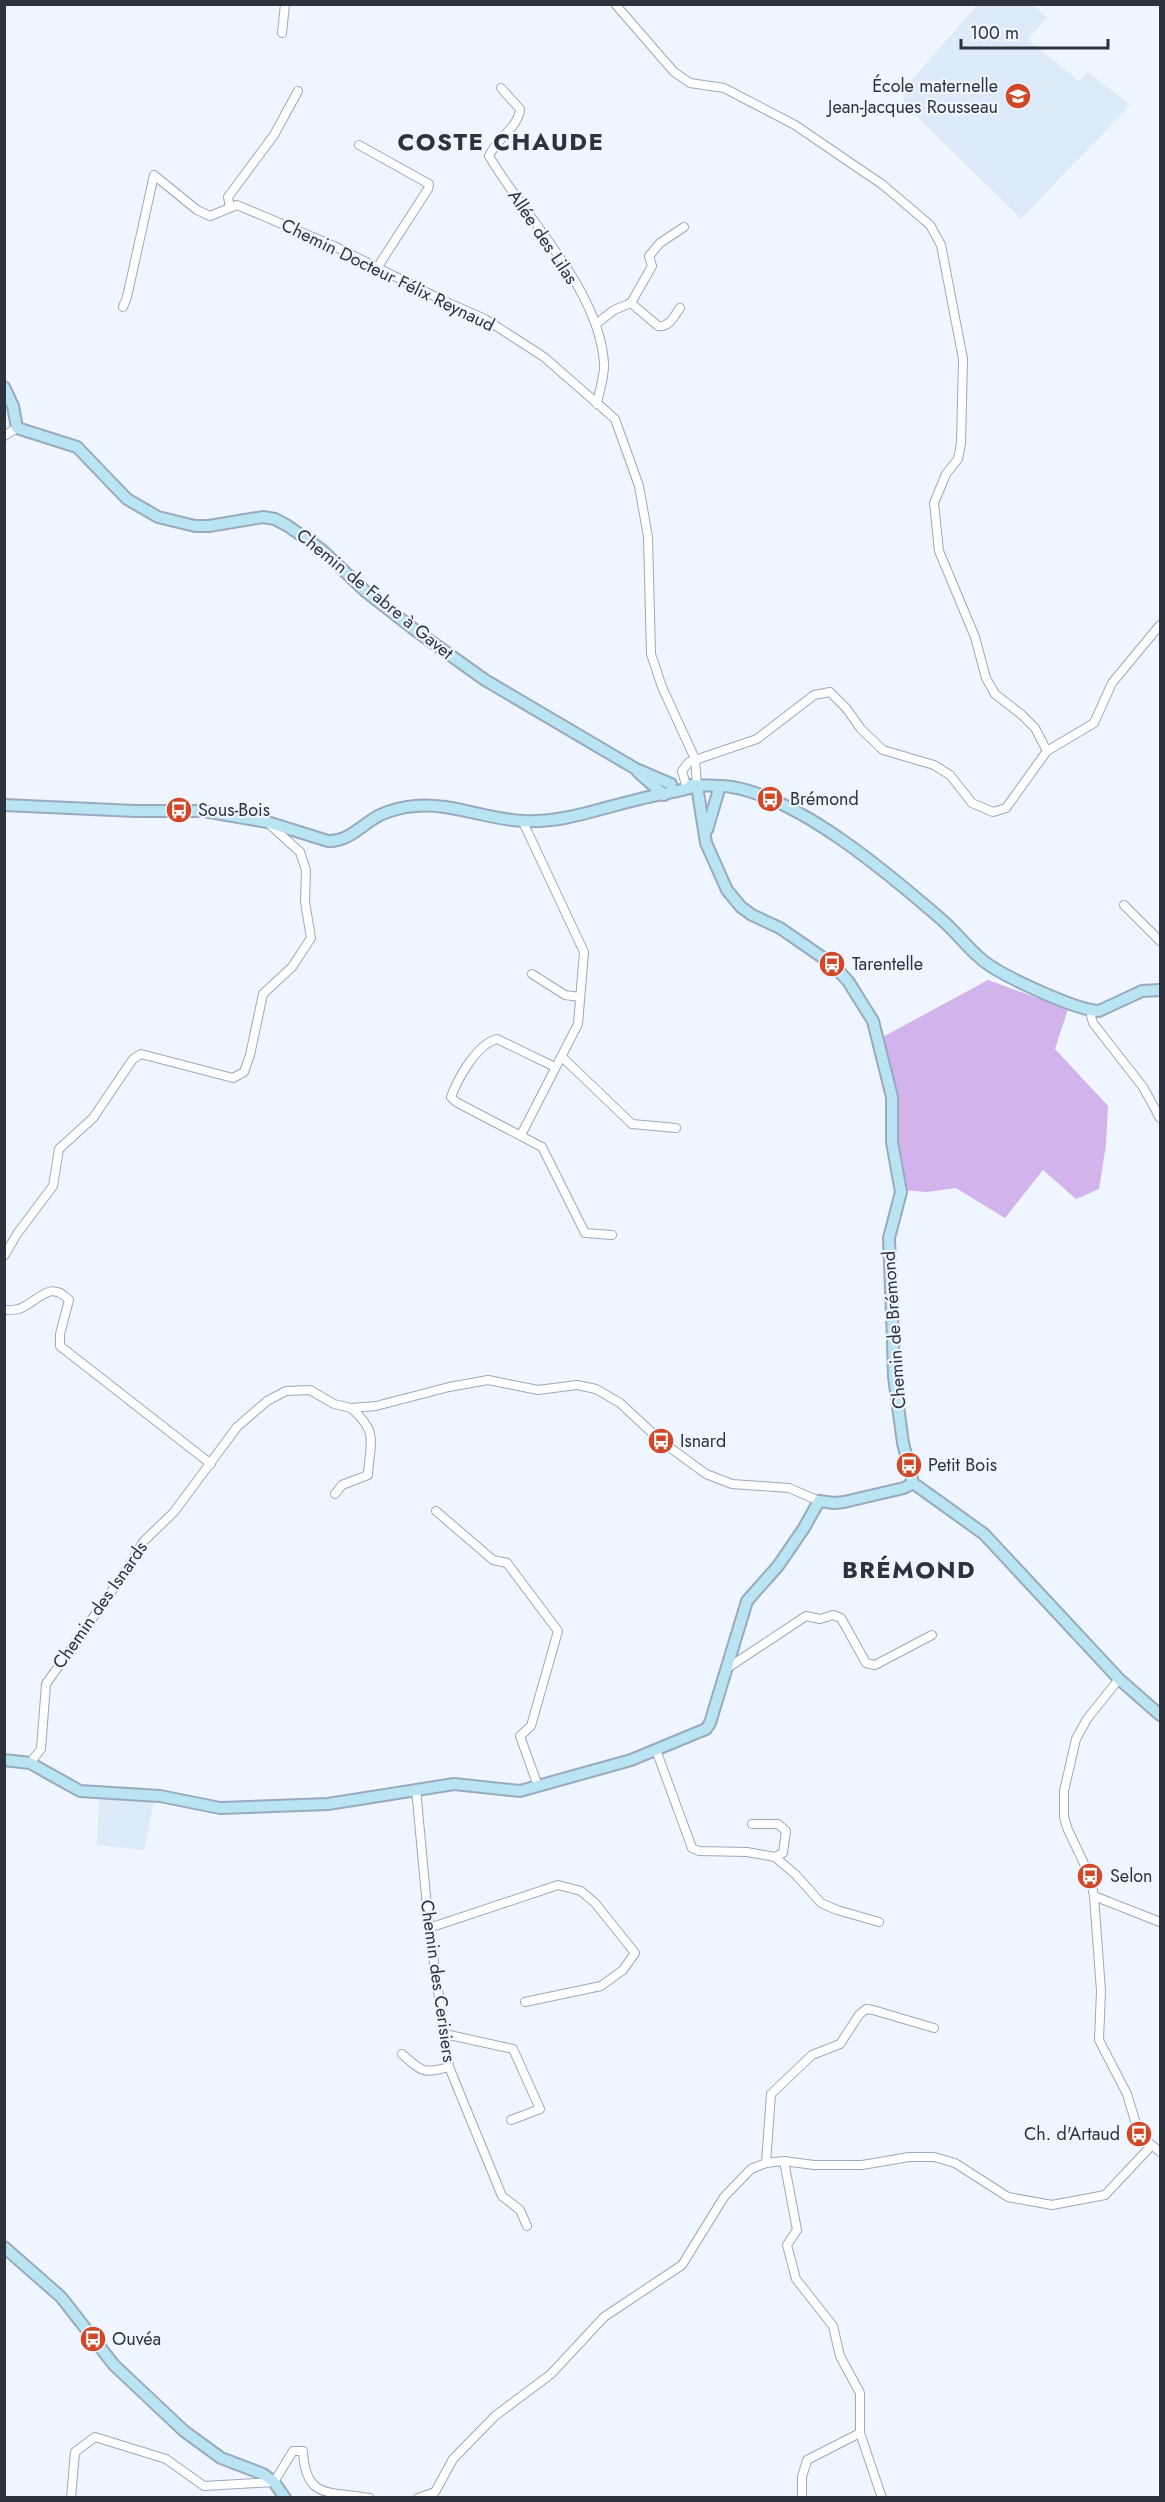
<svg xmlns="http://www.w3.org/2000/svg" width="1165" height="2502" font-family="Jost,sans-serif">
  <style>
    .built { fill: #dceafa }
    .green { fill: #d2b3eb }
    .lines { fill: none; stroke-linecap: round; stroke-linejoin: round }
    .street-casing { stroke: #99aabe; stroke-width: 10 }
    .secondary-casing { stroke: #99aabe; stroke-width: 14 }
    .street { stroke: #fff; stroke-width: 8 }
    .secondary { stroke: #b9e4f1; stroke-width: 10 }
    .labels { text-anchor: middle; dominant-baseline: central; stroke-width: 4.5; stroke-linejoin: round; paint-order: stroke }
    .poi-label { font-size: 18px; fill: #2d333c; stroke: #eff6ff; text-anchor: start }
    .street-label { font-size: 18px; fill: #2d333c; stroke: #eff6ff }
    .district-label { font-size: 24px; font-weight: bold; letter-spacing: 1.5px; fill: #2d333c; stroke: #eff6ff }
  </style>
  <rect width="100%" height="100%" fill="#eff6ff"/>
  <g class="built">
    <polygon points="978,4 1033,5 1047,17 1028,40 1079,81 1088,72 1130,105 1021,219 904,104 903,90"/>
    <polygon points="99,1797 154,1801 144,1850 97,1845"/>
  </g>
  <polygon class="green" points="988,980 1068,1009 1055,1049 1108,1106 1106,1145 1099,1189 1076,1199 1043,1170 1005,1218 956,1188 927,1192 903,1190 881,1038"/>
  <g class="lines">
    <defs>
      <g id="street">
        <polyline points="615,4 674,72 690,83 724,88 795,125 883,185 930,225 941,245 963,359 961,443 958,459 946,474 934,503 939,551 975,637 986,678 995,694 1022,715 1035,728 1047,751"/>
        <polyline points="282,33 285,4"/>
        <path d="M501,88L520,109C519,127 496,139 489,156C526,219 599,289 604,363C605,376 599,391 597,404"/>
        <polyline points="359,145 429,184 428,189 377,268"/>
        <polyline points="230,207 228,197 274,135 298,91"/>
        <path d="M631,303L658,326C669,328 674,316 680,308"/>
        <polyline points="123,307 127,297 154,175 197,210 210,216 237,205 334,246 442,300 485,319 544,357 615,419 639,486 648,537 651,654 662,687 695,759 697,786"/>
        <polyline points="596,324 614,310 631,303 652,266 649,256 660,243 684,227"/>
        <polyline points="4,436 17,428"/>
        <polyline points="690,788 686,785 682,771 689,762 757,739 814,695 830,692 846,708 861,729 883,750 934,765 950,775 972,803 993,812 1006,808 1047,751 1094,723 1112,683 1160,625"/>
        <polyline points="1124,905 1160,941"/>
        <polyline points="532,974 565,995 580,997"/>
        <polyline points="1093,1011 1091,1016 1093,1023 1143,1087 1160,1118"/>
        <polyline points="562,1057 632,1124 676,1128"/>
        <path d="M555,1067L497,1039C477,1044 458,1078 451,1097L456,1102L542,1147L585,1233L612,1235"/>
        <polyline points="521,1135 578,1024 584,952 523,822"/>
        <polyline points="4,1256 17,1234 53,1186 59,1149 93,1118 133,1059 141,1054 233,1078 244,1072 250,1055 263,994 292,967 311,938 305,902 306,870 300,852 268,823"/>
        <path d="M4,1310C9,1310 15,1310 19,1309C39,1301 50,1279 69,1300L60,1334V1346L211,1464"/>
        <path d="M335,1494L342,1485L368,1475C370,1440 379,1433 351,1408"/>
        <polyline points="436,1511 493,1560 507,1563 558,1631 531,1726 520,1736 538,1786"/>
        <polyline points="726,1669 806,1616 820,1619 833,1615 841,1618 866,1663 875,1665 932,1635"/>
        <polyline points="1119,1679 1087,1719 1076,1739 1064,1791 1064,1817 1068,1830 1090,1876 1094,1896 1101,1991 1099,2040 1127,2094 1139,2134 1160,2152"/>
        <polyline points="656,1750 692,1848 699,1851 747,1852 775,1857 783,1853 786,1831 778,1824 752,1824"/>
        <polyline points="30,1763 41,1749 46,1684 123,1575 143,1542 174,1512 237,1427 267,1401 286,1391 310,1390 334,1404 351,1408 376,1406 449,1387 488,1380 538,1390 577,1385 596,1389 620,1403 661,1441 706,1474 732,1484 789,1488 819,1501"/>
        <polyline points="416,1789 429,1928 449,2067 502,2196 520,2210 527,2226"/>
        <polyline points="775,1857 796,1875 821,1903 837,1910 879,1922"/>
        <polyline points="1094,1896 1160,1922"/>
        <polyline points="429,1928 558,1885 581,1891 595,1903 635,1953 623,1970 601,1986 525,2002"/>
        <polyline points="445,2034 513,2049 540,2109 511,2120"/>
        <path d="M402,2054C422,2072 423,2074 449,2067"/>
        <polyline points="784,2161 797,2230 787,2245 796,2279 833,2326 840,2356 860,2393 860,2433 882,2498"/>
        <polyline points="766,2163 771,2094 812,2055 840,2044 859,2015 866,2009 873,2010 934,2028"/>
        <path d="M71,2498L75,2452L95,2437L166,2459L204,2486L274,2482L293,2451H303C305,2500 330,2491 370,2498"/>
        <polyline points="418,2498 435,2492 453,2459 495,2416 551,2374 604,2317 682,2265 724,2197 751,2169 766,2163 784,2161 814,2165 862,2165 909,2157 934,2157 955,2163 1008,2197 1052,2205 1105,2195 1151,2146"/>
        <polyline points="802,2498 802,2477 807,2460 860,2433"/>
      </g>
      <g id="secondary">
        <polyline points="4,387 13,406 17,428 77,447 127,499 158,517 195,526 209,526 263,517 275,519 288,526 322,550 365,591 415,630 485,680 636,769 671,784"/>
        <polyline points="638,772 664,795"/>
        <path d="M691,785C705,786 718,785 732,787C801,799 889,874 941,919C955,931 966,946 980,958C997,974 1075,1010 1099,1011L1142,991L1160,990"/>
        <polyline points="697,786 706,843 727,890 741,907 752,915 780,928 832,964 848,981 873,1021 892,1097 892,1142 901,1192 889,1238 893,1341 894,1377 903,1443 913,1483 984,1534 1119,1679 1160,1715"/>
        <path d="M4,805L135,811H204L267,822L328,841C349,842 362,824 380,815C391,810 403,807 415,806C449,802 489,820 524,821C564,823 601,808 640,799C659,794 678,792 697,786"/>
        <polyline points="707,830 720,786"/>
        <polyline points="4,1760 30,1763 80,1791 160,1796 220,1808 328,1804 454,1784 520,1791 631,1760 706,1729 710,1723 747,1601 778,1566 804,1528 819,1501 834,1503 844,1502 904,1488 913,1483"/>
        <polyline points="4,2247 61,2297 114,2365 184,2431 221,2458 263,2474 274,2482 285,2498"/>
      </g>
    </defs>
    <use href="#street" class="street-casing"/>
    <use href="#secondary" class="secondary-casing"/>
    <use href="#street" class="street"/>
    <use href="#secondary" class="secondary"/>
  </g>
  <defs>
    <symbol id="school-disc" viewBox="-11 -11 22 22"><circle r="9.5" fill="#d14727" stroke="#eff6ff"/><path d="M0-5L7-2L0 1L-7-2ZM-4 1L0 2.5L4 1V4Q0 6-4 4Z" fill="#fff"/></symbol>
    <symbol id="bus-disc" viewBox="-11 -11 22 22"><circle r="9.5" fill="#d14727" stroke="#eff6ff"/><path d="M-5-6H5V4H4V6H2V4H-2V6H-4V4H-5ZM-3.5-4V0h7V-4ZM-3.5 1.2v1.5H-2V1.2ZM2 1.2v1.5H3.5V1.2Z" fill="#fff"/></symbol>
  </defs>
  <g fill-rule="evenodd">
    <use href="#school-disc" x="1003" y="81" width="30" height="30"/>
    <use href="#bus-disc" x="755" y="784" width="30" height="30"/>
    <use href="#bus-disc" x="164" y="795" width="30" height="30"/>
    <use href="#bus-disc" x="817" y="949" width="30" height="30"/>
    <use href="#bus-disc" x="646" y="1426" width="30" height="30"/>
    <use href="#bus-disc" x="894" y="1450" width="30" height="30"/>
    <use href="#bus-disc" x="1075" y="1861" width="30" height="30"/>
    <use href="#bus-disc" x="1124" y="2119" width="30" height="30"/>
    <use href="#bus-disc" x="78" y="2324" width="30" height="30"/>
  </g>
  <g class="labels">
    <g class="poi-label">
      <text x="998" y="86" text-anchor="end">École maternelle<tspan x="998" dy="21">Jean-Jacques Rousseau</tspan></text>
      <text x="790" y="799">Brémond</text>
      <text x="198" y="810">Sous-Bois</text>
      <text x="852" y="964">Tarentelle</text>
      <text x="680" y="1441">Isnard</text>
      <text x="928" y="1465">Petit Bois</text>
      <text x="1110" y="1876">Selon</text>
      <text x="1120" y="2134" text-anchor="end">Ch. d'Artaud</text>
      <text x="112" y="2339">Ouvéa</text>
    </g>
    <g class="street-label">
      <text transform="translate(543 237) rotate(56)">Allée des Lilas</text>
      <text transform="translate(388 275) rotate(26)">Chemin Docteur Félix Reynaud</text>
      <text transform="translate(375 594) rotate(39)">Chemin de Fabre à Gavet</text>
      <text transform="translate(894 1330) rotate(-94)">Chemin de Brémond</text>
      <text transform="translate(100 1605) rotate(-55)">Chemin des Isnards</text>
      <text transform="translate(438 1981) rotate(82)">Chemin des Cerisiers</text>
    </g>
    <g class="district-label">
      <text x="501" y="141">COSTE CHAUDE</text>
      <text x="909" y="1569">BRÉMOND</text>
    </g>
  </g>
  <rect width="1165" height="2502" fill="none" stroke="#2d333c" stroke-width="12"/>
  <path d="M961 39v9h147v-9" fill="none" stroke="#2d333c" stroke-width="3"/>
  <text x="970" y="39" font-size="18" fill="#2d333c" stroke="#eff6ff" stroke-width="4.5" paint-order="stroke">100 m</text>
</svg>
